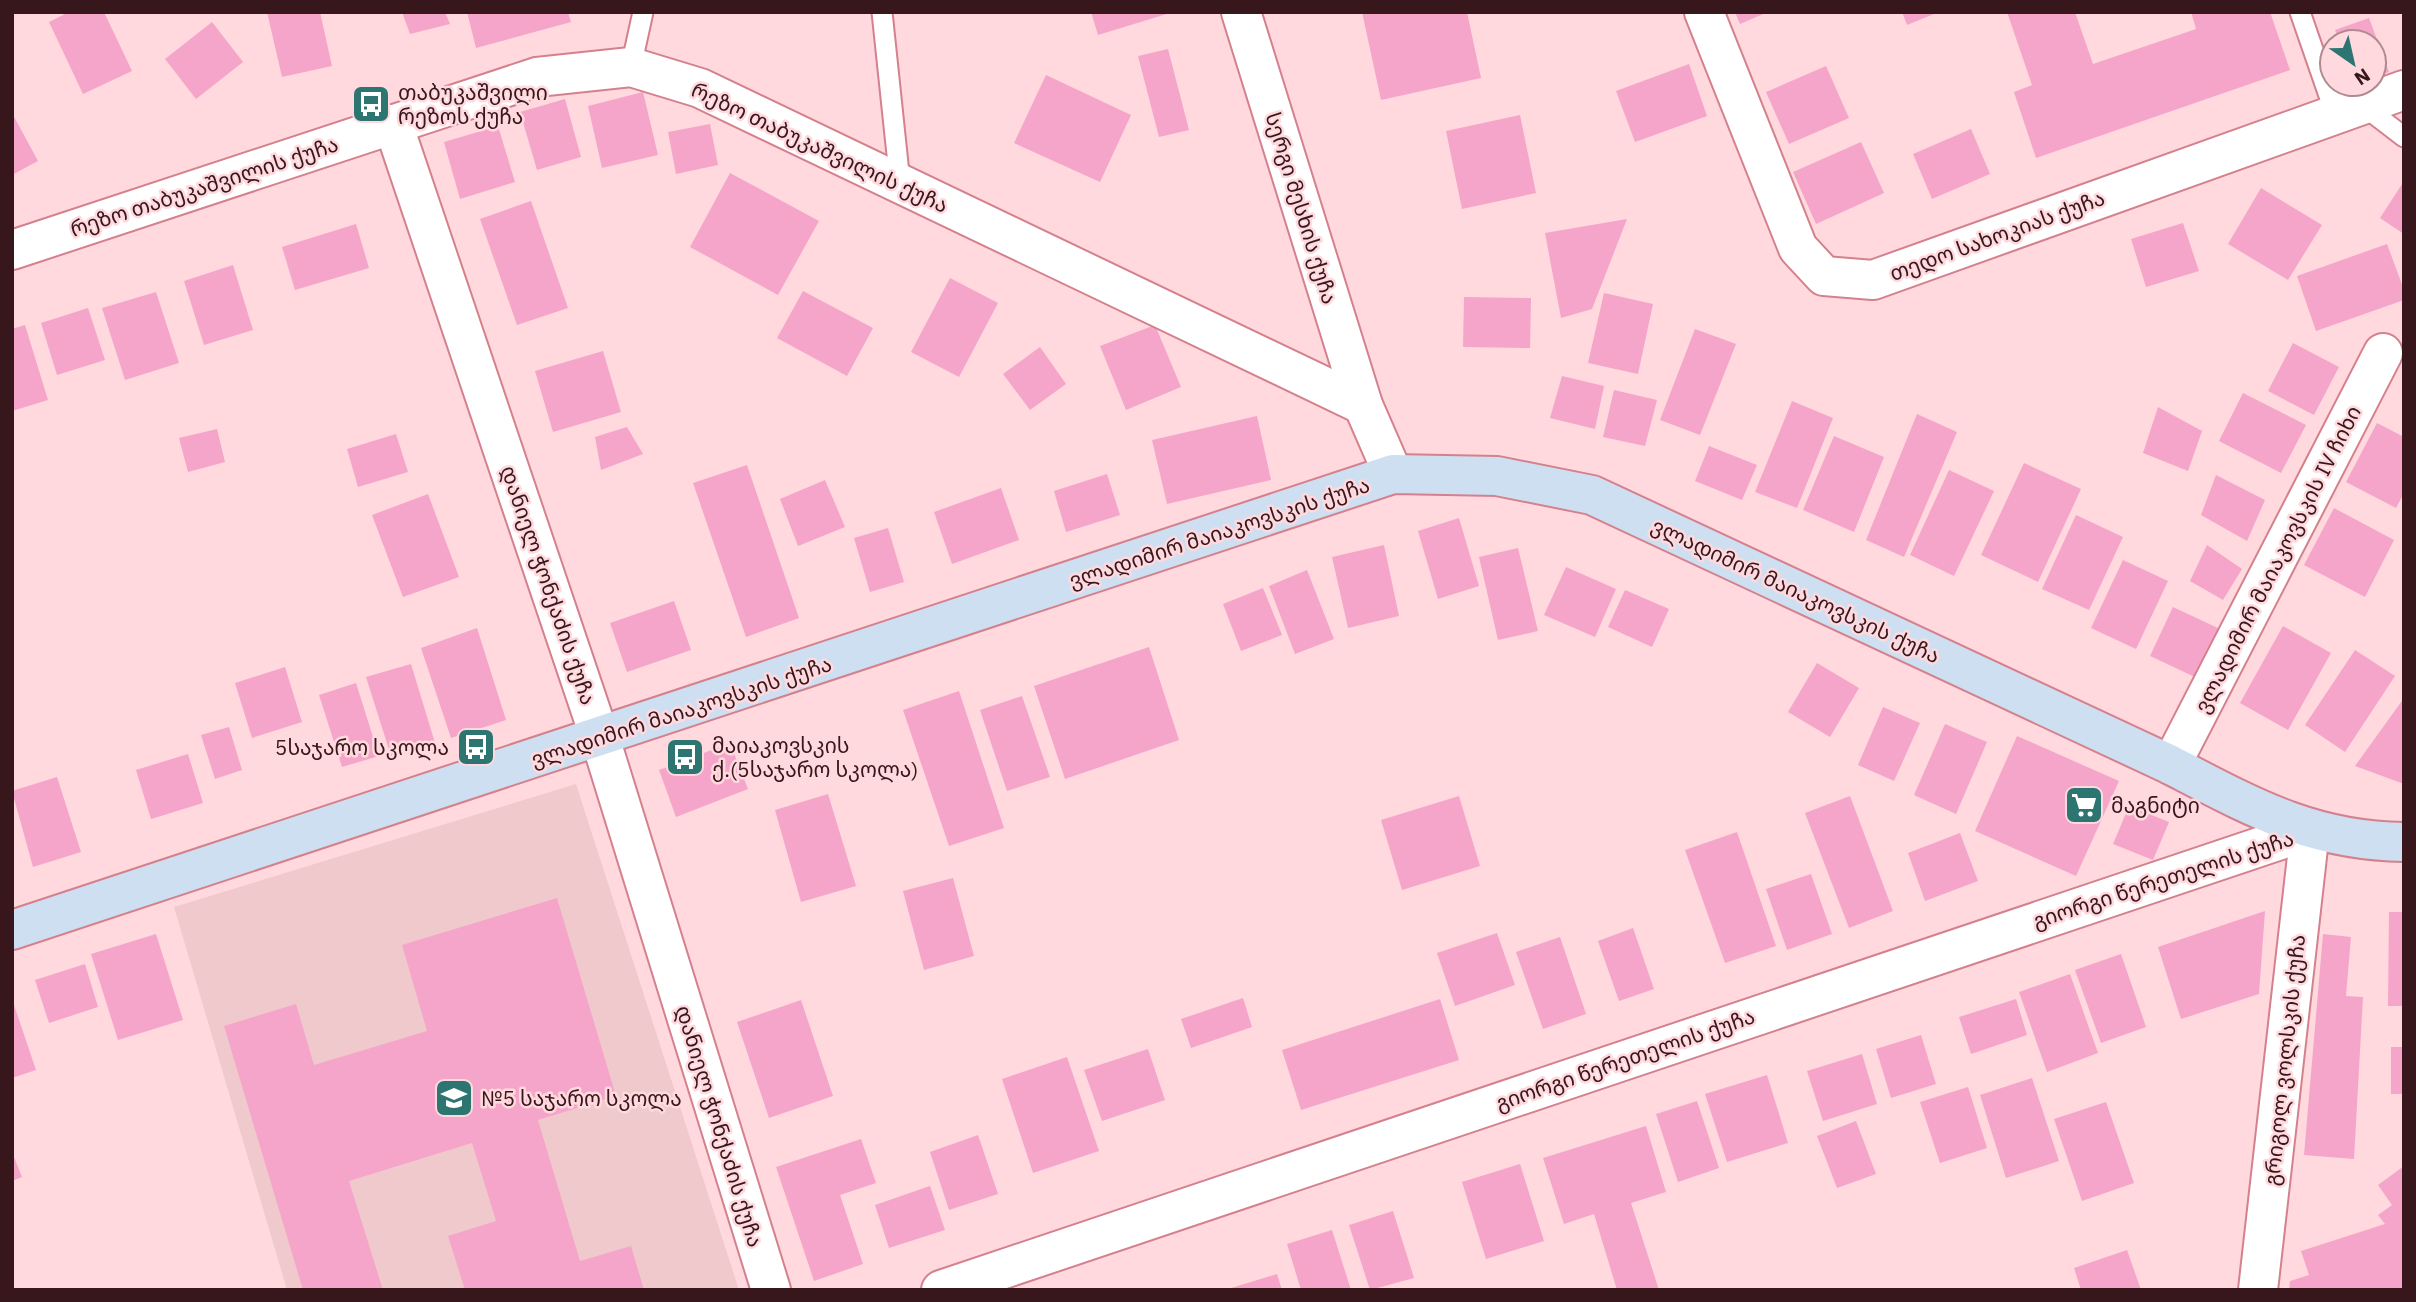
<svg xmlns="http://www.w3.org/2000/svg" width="2416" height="1302" font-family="'IBM Plex Sans','Noto Sans Georgian',sans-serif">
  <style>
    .built { fill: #f0c9cd }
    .building { fill: #f5a5c9 }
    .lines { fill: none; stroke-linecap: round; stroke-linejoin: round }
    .service-casing { stroke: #d4818d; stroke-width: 23 }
    .minor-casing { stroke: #d4818d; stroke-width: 42 }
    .tertiary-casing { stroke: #d4818d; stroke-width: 42 }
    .secondary-casing { stroke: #d4818d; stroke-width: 42 }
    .service { stroke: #fff; stroke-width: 19 }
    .minor { stroke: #fff; stroke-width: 38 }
    .tertiary { stroke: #fff; stroke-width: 38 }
    .secondary { stroke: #cedff2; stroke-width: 38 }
    .labels { text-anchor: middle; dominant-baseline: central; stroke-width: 5; stroke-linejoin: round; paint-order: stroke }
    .poi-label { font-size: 21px; fill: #37171c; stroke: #ffd9dd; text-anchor: start }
    .street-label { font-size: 21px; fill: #37171c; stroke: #ffd9dd }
  </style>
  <rect width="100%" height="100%" fill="#ffd9dd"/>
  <polygon class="built" points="576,784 739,1290 287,1290 174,907"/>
  <g class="building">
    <polygon points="69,12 104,12 132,71 83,94 49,22"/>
    <polygon points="267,12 320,12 332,66 282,77"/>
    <polygon points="402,12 445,12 450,24 410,34"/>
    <polygon points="467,12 568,12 571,22 476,48"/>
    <polygon points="1091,12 1170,12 1170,13 1098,35"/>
    <polygon points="1362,12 1467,12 1481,78 1381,100"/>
    <polygon points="1735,12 1768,12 1740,24"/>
    <polygon points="1902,12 1939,12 1907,25"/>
    <polygon points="2007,12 2075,12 2093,64 2196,29 2191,12 2270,12 2290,70 2036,158 2014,92 2032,85"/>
    <polygon points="2369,18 2389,72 2374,77 2374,42 2340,42 2335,30"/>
    <polygon points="212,22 243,62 196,99 165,59"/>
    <polygon points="1168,49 1189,130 1159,137 1138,56"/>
    <polygon points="1689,64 1707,116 1635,142 1616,91"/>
    <polygon points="1826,66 1849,118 1789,144 1766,92"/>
    <polygon points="1046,75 1131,115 1100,182 1014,143"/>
    <polygon points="643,92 658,155 602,168 588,106"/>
    <polygon points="565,99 581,157 537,170 520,112"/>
    <polygon points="12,113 38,161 12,175"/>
    <polygon points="1520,115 1536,193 1462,209 1446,131"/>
    <polygon points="710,124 718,165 676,174 668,132"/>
    <polygon points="498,126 515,182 460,199 444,142"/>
    <polygon points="1971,129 1990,174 1932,199 1913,154"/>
    <polygon points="1861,142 1884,193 1816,224 1793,172"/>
    <polygon points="730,173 819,221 778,295 690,247"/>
    <polygon points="2404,181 2404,234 2380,218"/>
    <polygon points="2261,188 2322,225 2288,280 2228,244"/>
    <polygon points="531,201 568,308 517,325 480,219"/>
    <polygon points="1627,219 1592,309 1561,318 1545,233"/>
    <polygon points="2183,223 2199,271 2146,287 2131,239"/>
    <polygon points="356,224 369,268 295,290 282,247"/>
    <polygon points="2387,244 2404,290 2404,300 2316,331 2297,276"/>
    <polygon points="233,265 253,330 204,345 184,281"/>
    <polygon points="950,278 998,303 959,377 911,352"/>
    <polygon points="803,291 873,328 847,376 777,338"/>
    <polygon points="156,292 179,363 125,380 102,308"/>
    <polygon points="1604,293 1653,304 1638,374 1588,363"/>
    <polygon points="1464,297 1531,298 1530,348 1463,347"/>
    <polygon points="88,308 105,360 57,375 41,323"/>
    <polygon points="25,325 48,400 12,411 12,329"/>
    <polygon points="1155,325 1181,387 1126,410 1100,346"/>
    <polygon points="1695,329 1736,344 1700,435 1660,420"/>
    <polygon points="2293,343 2339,367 2314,415 2268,391"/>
    <polygon points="1040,347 1066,384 1030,410 1003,374"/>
    <polygon points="603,351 621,412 553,432 535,371"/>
    <polygon points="1562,376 1604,386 1595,429 1550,418"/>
    <polygon points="1614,390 1657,400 1645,446 1603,437"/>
    <polygon points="2243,393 2306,425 2281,473 2219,441"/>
    <polygon points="1792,401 1833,418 1797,508 1755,492"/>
    <polygon points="2158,407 2202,431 2188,471 2143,453"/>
    <polygon points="1917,414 1957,432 1904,557 1866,540"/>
    <polygon points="1257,416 1271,480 1167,504 1152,440"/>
    <polygon points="2377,423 2404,437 2404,493 2396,508 2346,482"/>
    <polygon points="627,427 643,454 601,470 595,437"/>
    <polygon points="217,429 225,462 188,472 179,438"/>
    <polygon points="396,434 408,472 358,487 347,449"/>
    <polygon points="1834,436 1884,457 1854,532 1803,510"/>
    <polygon points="1709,446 1757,465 1742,500 1695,481"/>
    <polygon points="2024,463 2081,489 2038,582 1981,555"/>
    <polygon points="747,465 799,618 746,637 693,483"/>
    <polygon points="1949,470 1994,491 1954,576 1910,555"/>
    <polygon points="1107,474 1120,515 1066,532 1054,491"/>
    <polygon points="2216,475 2265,500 2247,541 2201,515"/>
    <polygon points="825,480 845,527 798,546 780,499"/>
    <polygon points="1001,488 1019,540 952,564 934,512"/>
    <polygon points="428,494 459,577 403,597 372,515"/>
    <polygon points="2334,508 2394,540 2365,597 2304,565"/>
    <polygon points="2076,515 2123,537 2089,610 2042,589"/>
    <polygon points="1459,518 1479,586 1438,599 1418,531"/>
    <polygon points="888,528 904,582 870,592 854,538"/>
    <polygon points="1384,545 1399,616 1348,628 1332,557"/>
    <polygon points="2207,545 2242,569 2223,600 2190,581"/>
    <polygon points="1518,548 1538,631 1498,640 1479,557"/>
    <polygon points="2123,560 2168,581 2136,649 2091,628"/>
    <polygon points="1566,567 1616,589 1595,637 1544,615"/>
    <polygon points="1307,570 1334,639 1295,654 1269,586"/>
    <polygon points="1263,588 1282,635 1241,651 1223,604"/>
    <polygon points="1625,590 1669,609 1652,647 1608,627"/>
    <polygon points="674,601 691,650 627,672 610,623"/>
    <polygon points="2173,607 2220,629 2197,678 2150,656"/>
    <polygon points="2283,626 2331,653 2288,730 2240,703"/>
    <polygon points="477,628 506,720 451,738 421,648"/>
    <polygon points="1149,647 1179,740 1065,779 1034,686"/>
    <polygon points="2355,650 2395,676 2345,752 2305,725"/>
    <polygon points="1817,663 1859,688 1830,737 1788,712"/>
    <polygon points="411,664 435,743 391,756 366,677"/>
    <polygon points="285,667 302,722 252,738 235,683"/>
    <polygon points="356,683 379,756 342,767 319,695"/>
    <polygon points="959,691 1004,828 949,846 903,710"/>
    <polygon points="1022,696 1050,777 1007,791 980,710"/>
    <polygon points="2404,698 2404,784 2355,766"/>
    <polygon points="1883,707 1920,723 1894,781 1858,765"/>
    <polygon points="1945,724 1987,742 1956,814 1914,795"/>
    <polygon points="229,727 242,770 215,779 201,735"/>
    <polygon points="2017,736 2119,781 2076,876 1975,831"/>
    <polygon points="730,743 748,789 676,817 659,770"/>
    <polygon points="188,754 203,803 151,819 136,770"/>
    <polygon points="57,777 81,852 33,867 12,791"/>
    <polygon points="828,794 856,886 801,902 775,810"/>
    <polygon points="1459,796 1480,866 1402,890 1381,820"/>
    <polygon points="1850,796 1893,911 1849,928 1805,813"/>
    <polygon points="2129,806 2169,822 2153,860 2113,844"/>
    <polygon points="1737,832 1776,946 1725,963 1685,850"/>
    <polygon points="1960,833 1978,881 1925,901 1908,853"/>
    <polygon points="1811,874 1832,934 1787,950 1766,889"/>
    <polygon points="953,878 974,956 924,970 903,891"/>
    <polygon points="557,898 616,1096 538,1120 580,1261 631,1246 644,1290 465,1290 448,1236 496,1221 472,1143 349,1181 383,1290 303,1290 224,1026 296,1004 314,1065 427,1031 402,945"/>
    <polygon points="2265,911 2259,994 2181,1019 2158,947"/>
    <polygon points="2389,912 2404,912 2404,1006 2388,1006"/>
    <polygon points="1633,928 1654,989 1619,1001 1598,941"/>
    <polygon points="1497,933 1515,985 1455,1006 1437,953"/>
    <polygon points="156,934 183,1020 118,1040 91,954"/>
    <polygon points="2323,934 2351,937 2346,996 2363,997 2354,1159 2304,1155"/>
    <polygon points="1560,937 1586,1014 1543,1029 1516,952"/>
    <polygon points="2121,954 2146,1027 2101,1043 2075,970"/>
    <polygon points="85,964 98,1007 49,1023 35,980"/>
    <polygon points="2070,974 2098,1053 2047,1072 2019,992"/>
    <polygon points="1243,998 1252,1027 1191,1048 1181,1019"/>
    <polygon points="12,999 36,1070 12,1078"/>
    <polygon points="1440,999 1459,1060 1301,1110 1282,1050"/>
    <polygon points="2016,999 2027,1035 1971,1054 1959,1017"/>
    <polygon points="801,1000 833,1096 769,1118 737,1022"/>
    <polygon points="1921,1035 1936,1084 1891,1098 1876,1049"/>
    <rect x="2391" y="1047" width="13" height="47"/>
    <polygon points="1148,1049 1165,1100 1102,1121 1084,1070"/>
    <polygon points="1862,1054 1877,1104 1823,1121 1807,1071"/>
    <polygon points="1067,1057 1099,1151 1033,1173 1002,1079"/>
    <polygon points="1767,1075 1788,1143 1727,1162 1705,1094"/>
    <polygon points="2032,1078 2059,1161 2006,1178 1980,1095"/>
    <polygon points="1968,1087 1987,1148 1940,1163 1920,1102"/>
    <polygon points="1697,1101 1719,1168 1678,1182 1656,1114"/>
    <polygon points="2106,1102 2134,1183 2082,1201 2054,1119"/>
    <polygon points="1856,1121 1876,1174 1837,1188 1817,1136"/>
    <polygon points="1646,1126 1666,1192 1631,1203 1659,1290 1617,1290 1594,1214 1564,1224 1543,1158"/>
    <polygon points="978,1135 998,1194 949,1210 930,1152"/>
    <polygon points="861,1139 876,1183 840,1195 863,1264 814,1281 776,1167"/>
    <polygon points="12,1152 22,1177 12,1181"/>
    <polygon points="1520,1164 1544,1241 1486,1259 1462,1182"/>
    <polygon points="2404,1166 2404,1290 2289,1290 2290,1281 2309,1275 2301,1251 2385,1224 2378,1215 2392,1205 2378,1185"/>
    <polygon points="930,1186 945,1230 889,1248 875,1205"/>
    <polygon points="1393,1211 1414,1278 1370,1290 1349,1225"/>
    <polygon points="1332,1230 1351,1290 1301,1290 1287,1244"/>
    <polygon points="2127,1250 2141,1290 2081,1290 2074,1268"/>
    <polygon points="1277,1274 1282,1290 1228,1290 1228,1289"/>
  </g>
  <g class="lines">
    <defs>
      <g id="service">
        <polyline points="882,12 900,183"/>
        <polyline points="2300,12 2335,113"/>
        <polyline points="631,67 643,12"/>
        <polyline points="2361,104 2404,137"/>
      </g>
      <g id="minor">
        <polyline points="1704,12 1798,248 1824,276 1873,280 2404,90"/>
        <polyline points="393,124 600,738 771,1290"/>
        <polyline points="12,250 537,77 631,67 700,88 1363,405"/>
        <polyline points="2171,765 2383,353"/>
        <polyline points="941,1290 2310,830 2258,1290"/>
      </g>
      <polyline id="tertiary" points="1241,12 1363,405 1393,474"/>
      <path id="secondary" d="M12,930L1393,474L1497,476L1592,495L2171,765C2250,806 2311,841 2404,842"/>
    </defs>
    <use href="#service" class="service-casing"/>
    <use href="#minor" class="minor-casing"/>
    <use href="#tertiary" class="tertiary-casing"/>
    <use href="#secondary" class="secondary-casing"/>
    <use href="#service" class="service"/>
    <use href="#minor" class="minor"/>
    <use href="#tertiary" class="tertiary"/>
    <use href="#secondary" class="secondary"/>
  </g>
  <defs>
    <symbol id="bus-square" viewBox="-11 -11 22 22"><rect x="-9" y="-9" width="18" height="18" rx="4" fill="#2c7571" stroke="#ffd9dd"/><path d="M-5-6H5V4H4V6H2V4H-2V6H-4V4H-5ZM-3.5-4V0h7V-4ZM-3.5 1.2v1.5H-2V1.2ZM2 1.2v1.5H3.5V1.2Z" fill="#fff"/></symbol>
    <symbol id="supermarket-square" viewBox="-11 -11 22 22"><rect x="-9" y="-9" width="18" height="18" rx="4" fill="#2c7571" stroke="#ffd9dd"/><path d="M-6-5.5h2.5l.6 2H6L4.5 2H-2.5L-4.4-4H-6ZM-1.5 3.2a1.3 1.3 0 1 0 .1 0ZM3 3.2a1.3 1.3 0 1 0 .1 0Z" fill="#fff"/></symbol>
    <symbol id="school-square" viewBox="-11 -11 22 22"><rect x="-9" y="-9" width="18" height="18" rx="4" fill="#2c7571" stroke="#ffd9dd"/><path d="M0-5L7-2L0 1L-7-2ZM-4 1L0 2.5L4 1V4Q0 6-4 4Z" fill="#fff"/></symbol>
  </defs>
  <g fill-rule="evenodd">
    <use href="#bus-square" x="349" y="82" width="44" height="44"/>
    <use href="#bus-square" x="454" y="725" width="44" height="44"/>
    <use href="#bus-square" x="663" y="735" width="44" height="44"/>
    <use href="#supermarket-square" x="2062" y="783" width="44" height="44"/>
    <use href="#school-square" x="432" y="1076" width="44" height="44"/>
  </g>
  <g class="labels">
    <g class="poi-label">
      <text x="398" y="92">თაბუკაშვილი<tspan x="398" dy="24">რეზოს ქუჩა</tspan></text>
      <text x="712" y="745">მაიაკოვსკის<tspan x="712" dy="24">ქ.(5საჯარო სკოლა)</tspan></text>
      <text x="449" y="747" text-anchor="end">5საჯარო სკოლა</text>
      <text x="2111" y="805">მაგნიტი</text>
      <text x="481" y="1098">№5 საჯარო სკოლა</text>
    </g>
    <g class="street-label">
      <text transform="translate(820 147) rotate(25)">რეზო თაბუკაშვილის ქუჩა</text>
      <text transform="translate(204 186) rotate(-18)">რეზო თაბუკაშვილის ქუჩა</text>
      <text transform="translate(1302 208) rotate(73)">სერგი მესხის ქუჩა</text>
      <text transform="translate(1997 235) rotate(-20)">თედო სახოკიას ქუჩა</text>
      <text transform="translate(1219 532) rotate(-18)">ვლადიმირ მაიაკოვსკის ქუჩა</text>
      <text transform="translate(2277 559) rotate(-63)">ვლადიმირ მაიაკოვსკის IV ჩიხი</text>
      <text transform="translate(549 585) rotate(71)">დანიელ ჭონქაძის ქუჩა</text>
      <text transform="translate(1796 590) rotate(25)">ვლადიმირ მაიაკოვსკის ქუჩა</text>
      <text transform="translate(681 711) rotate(-18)">ვლადიმირ მაიაკოვსკის ქუჩა</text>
      <text transform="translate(2163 879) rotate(-18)">გიორგი წერეთელის ქუჩა</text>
      <text transform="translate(1625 1059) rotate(-19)">გიორგი წერეთელის ქუჩა</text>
      <text transform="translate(2284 1060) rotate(-84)">გრიგოლ ვოლსკის ქუჩა</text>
      <text transform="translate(720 1126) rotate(73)">დანიელ ჭონქაძის ქუჩა</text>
    </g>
  </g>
  <rect width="2416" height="1302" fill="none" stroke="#37171c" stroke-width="28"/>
  <g transform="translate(2353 63) rotate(146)"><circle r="33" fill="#ffd9dd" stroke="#af8b90" stroke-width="2"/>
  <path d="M0-5L12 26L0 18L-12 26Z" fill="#2c7571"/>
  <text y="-10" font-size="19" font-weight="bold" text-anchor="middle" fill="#37171c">N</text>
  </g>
</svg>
